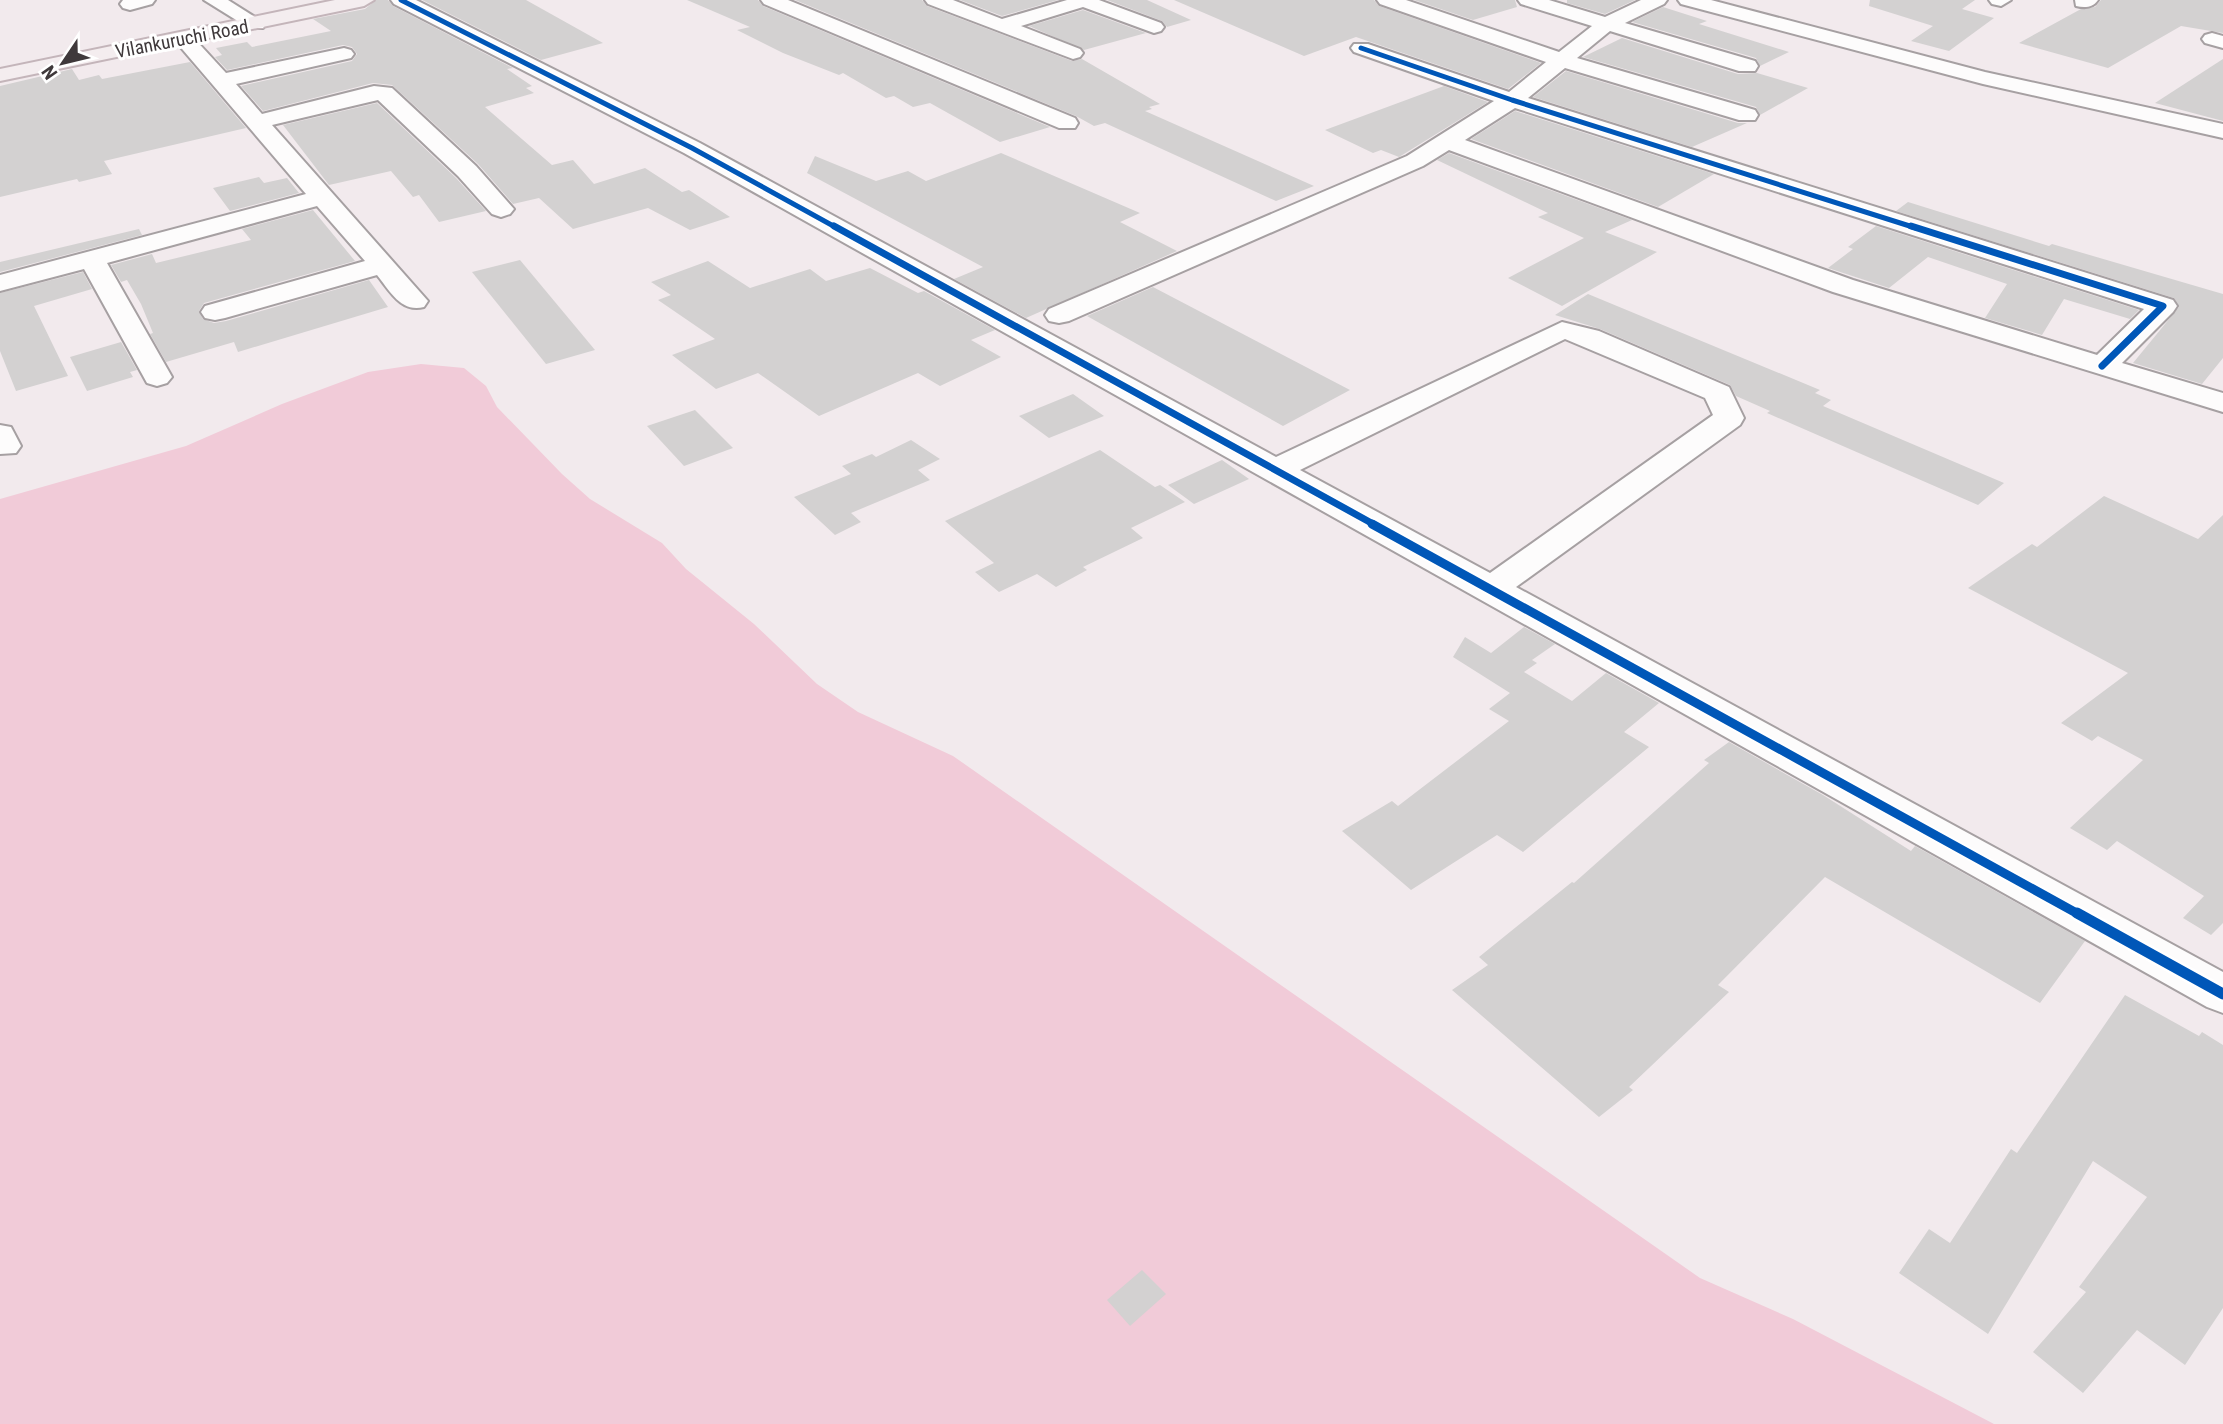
<svg xmlns="http://www.w3.org/2000/svg" width="2223" height="1424" font-family="'Roboto Condensed',sans-serif">
  <style>
    .green { fill: #f1cbd8 }
    .building { fill: #d3d1d1 }
    .lines { fill: none; stroke-linecap: round; stroke-linejoin: round }
    .minor-casing { stroke: #a6a0a2; stroke-width: 4 }
    .major-casing { stroke: #c4b5ba; stroke-width: 4 }
    .minor { fill: #fdfcfc; fill-rule: evenodd }
    .major { fill: #f4edef; fill-rule: evenodd }
    .cycleway-far3-casing { stroke: #fff; stroke-width: 8 }
    .cycleway-far2-casing { stroke: #fff; stroke-width: 10 }
    .cycleway-far1-casing { stroke: #fff; stroke-width: 13 }
    .cycleway-casing { stroke: #fff; stroke-width: 16 }
    .cycleway-far3 { stroke: #0057b8; stroke-width: 5 }
    .cycleway-far2 { stroke: #0057b8; stroke-width: 7 }
    .cycleway-far1 { stroke: #0057b8; stroke-width: 9 }
    .cycleway { stroke: #0057b8; stroke-width: 11 }
    .labels { text-anchor: middle; dominant-baseline: central; stroke-width: 6; stroke-linejoin: round; paint-order: stroke }
    .far-street-label { font-size: 19px; fill: #3f393b; stroke: #fff }
  </style>
  <rect width="100%" height="100%" fill="#f2eaed"/>
  <polygon class="green" points="421,364 464,368 486,386 497,407 562,474 590,499 662,543 686,569 754,624 817,684 858,712 953,756 1700,1278 1793,1319 1994,1424 0,1424 0,499 186,446 282,404 368,372"/>
  <g class="building">
    <polygon points="376,0 388,0 393,6 513,68 507,69 532,86 526,88 534,93 485,107 552,165 573,160 594,184 645,168 682,192 689,190 730,217 690,230 648,208 573,229 539,198 513,204 478,164 392,85 373,83 263,111 241,86 352,61 357,54 352,47 343,45 227,70 215,57 222,55 216,48 247,42 252,47 331,31 313,19 365,9"/>
    <polygon points="422,0 526,0 603,43 541,60"/>
    <polygon points="687,0 758,0 763,6 1050,127 1000,142 930,103 913,107 894,96 886,98 843,73 839,75 783,53 737,30 750,27"/>
    <polygon points="795,0 922,0 927,6 1072,61 1082,59 1160,104 1149,107 1152,109 1145,111 1314,186 1276,201 1105,123 1094,126 1076,116"/>
    <polygon points="960,0 1058,0 1002,16"/>
    <polygon points="1107,0 1147,0 1191,20 1167,27 1162,21"/>
    <polygon points="1174,0 1374,0 1379,6 1541,63 1508,89 1356,37 1304,56"/>
    <polygon points="1414,0 1515,0 1517,7 1473,20"/>
    <polygon points="1567,0 1635,0 1605,14 1567,3"/>
    <polygon points="1870,0 1975,0 1962,9 1994,18 1949,51 1911,41 1933,26 1869,6"/>
    <polygon points="2101,0 2223,0 2223,33 2181,26 2108,68 2019,43 2081,9 2095,7"/>
    <polygon points="1663,7 1707,21 1699,24 1789,52 1760,66 1756,58 1632,22"/>
    <polygon points="1083,10 1146,33 1084,50 1029,26"/>
    <polygon points="1622,38 1738,74 1757,73 1808,88 1760,115 1756,107 1583,57"/>
    <polygon points="2223,59 2223,121 2155,103"/>
    <polygon points="190,62 246,128 104,161 112,174 79,182 77,179 0,197 0,86 72,69 79,80 99,75 102,79"/>
    <polygon points="1566,71 1738,123 1747,123 1692,147 1533,97"/>
    <polygon points="1444,86 1488,102 1399,157 1381,150 1373,153 1325,130"/>
    <polygon points="377,103 456,178 486,211 439,222 419,195 413,197 391,171 329,185 283,125"/>
    <polygon points="1515,111 1714,174 1658,207 1471,139"/>
    <polygon points="1001,153 1140,213 1120,222 1177,251 1026,318 954,279 983,267 807,173 815,156 876,181 908,171 926,181"/>
    <polygon points="1449,153 1632,220 1605,232 1657,252 1562,306 1508,278 1584,238 1538,217 1548,213 1437,160"/>
    <polygon points="259,177 264,183 287,178 299,193 230,211 213,188"/>
    <polygon points="1908,202 2049,246 2052,244 2223,294 2223,358 2202,384 2133,363 2179,307 2174,298 1896,211"/>
    <polygon points="313,210 355,261 204,303 199,311 203,319 214,323 226,321 369,280 388,307 238,352 234,342 166,362 150,334 153,333 141,304 127,280 121,282 111,265 152,254 156,263 251,240 242,229"/>
    <polygon points="1876,226 2139,310 2130,319 2064,299 2042,335 1985,318 2007,284 1928,257 1889,288 1828,268 1853,249 1848,247"/>
    <polygon points="139,229 142,235 0,272 0,262"/>
    <polygon points="520,260 595,350 546,364 472,272"/>
    <polygon points="708,261 750,288 810,269 826,281 870,268 918,293 924,291 995,330 971,340 1001,357 940,386 918,373 819,416 758,373 716,389 672,355 715,339 658,300 671,295 651,282"/>
    <polygon points="83,272 92,289 34,306 68,376 16,391 0,351 0,293"/>
    <polygon points="1153,287 1350,390 1283,426 1087,316"/>
    <polygon points="1588,294 1820,390 1815,393 1831,400 1823,406 2004,483 1978,505 1767,413 1770,411 1736,396 1730,385 1600,329 1555,315"/>
    <polygon points="121,342 137,370 130,372 133,377 87,391 70,357"/>
    <polygon points="1073,394 1104,416 1049,438 1019,416"/>
    <polygon points="695,410 733,448 684,466 647,426"/>
    <polygon points="911,440 940,459 918,470 930,480 851,513 861,522 835,535 794,497 851,474 842,466 872,454 876,457"/>
    <polygon points="1100,450 1155,487 1160,485 1185,502 1131,528 1143,538 1083,567 1087,570 1056,587 1037,574 999,592 975,572 994,563 945,521"/>
    <polygon points="1222,460 1249,479 1194,504 1168,485"/>
    <polygon points="2104,496 2198,539 2223,515 2223,923 2211,935 2183,918 2204,896 2117,841 2107,850 2070,828 2143,760 2098,736 2092,741 2061,723 2128,673 1968,588 2032,544 2037,547"/>
    <polygon points="1524,627 1555,644 1532,660 1537,663 1524,672 1572,701 1606,673 1659,703 1624,732 1649,747 1523,852 1497,835 1411,890 1342,831 1392,801 1398,806 1509,721 1489,709 1510,693 1453,657 1465,637 1491,653"/>
    <polygon points="1729,742 1823,795 1911,851 1915,846 2085,941 2040,1003 1825,877 1718,985 1729,992 1629,1087 1633,1090 1599,1117 1452,990 1488,965 1479,957 1572,882 1574,883 1709,763 1704,760"/>
    <polygon points="2125,995 2199,1036 2202,1032 2223,1045 2223,1308 2185,1365 2137,1330 2083,1393 2033,1352 2086,1292 2079,1287 2147,1197 2093,1161 1988,1334 1899,1273 1929,1229 1950,1243 2011,1149 2017,1153"/>
    <polygon points="1142,1270 1166,1294 1130,1326 1107,1300"/>
  </g>
  <g class="lines">
    <defs>
      <g id="minor">
        <polygon points="123,0 155,0 152,4 130,10 123,8 120,4"/>
        <polygon points="204,0 228,0 266,24 263,28 249,28"/>
        <path d="M391,0H416L700,143L1276,457L1562,322L1599,331L1729,387L1744,418L1740,425L1516,587L2223,972V1013L2207,1007L684,153L394,4ZM1565,339L1705,398L1713,415L1490,573L1300,470Z"/>
        <polygon points="761,0 788,0 1075,118 1078,123 1075,128 1059,128 764,4"/>
        <polygon points="925,0 953,0 1002,19 1067,0 1099,0 1161,23 1164,27 1161,31 1154,33 1083,7 1021,26 1080,49 1083,53 1080,57 1073,59 928,4"/>
        <path d="M1377,0H1406L1559,52L1592,26L1521,4L1518,0H1549L1605,17L1641,0H1667L1664,4L1625,23L1755,61L1758,66L1755,71H1739L1610,31L1577,58L1755,110L1758,115L1755,120H1739L1565,68L1528,98L2173,300L2177,306L2173,312L2122,363L2223,393V412L1833,292L1449,150L1423,166L1069,321L1059,323L1049,321L1045,315L1049,309L1407,156L1494,101L1354,52L1351,48L1354,44H1368L1509,92L1546,62L1380,4ZM1515,108L2144,309L2097,355L1853,280L1465,140Z"/>
        <polygon points="1678,0 1711,0 1985,72 2223,124 2223,138 1983,84 1681,4"/>
        <polygon points="1989,0 2011,0 2001,6 1992,4"/>
        <path d="M2075,0H2098C2093,8 2084,8 2076,6Z"/>
        <path d="M184,33L191,35L226,73L344,48L351,50L354,54L351,58L236,84L262,114L374,86L392,88L476,166L514,209L510,214L501,217L492,214L458,176L378,100L272,125L428,301L424,307C401,313 390,291 377,275L225,318L215,320L205,318L201,312L205,306L365,261L317,206L107,263L172,377L167,383L157,386L147,383L84,269L0,291V275L306,194L177,43L174,39L177,35Z"/>
        <polygon points="2212,33 2223,36 2223,48 2205,43 2202,39 2205,35"/>
        <polygon points="0,425 11,427 21,446 16,453 0,454"/>
      </g>
      <polygon id="major" points="335,0 374,0 364,6 0,81 0,69"/>
    </defs>
    <use href="#minor" class="minor-casing"/>
    <use href="#major" class="major-casing"/>
    <use href="#minor" class="minor"/>
    <use href="#major" class="major"/>
    <defs>
      <g id="cycleway-far3">
        <polyline points="401,0 692,148 837,228"/>
        <polyline points="1361,48 1512,100 1916,228"/>
      </g>
      <g id="cycleway-far2">
        <polyline points="834,226 1375,525"/>
        <polyline points="1911,226 2163,306 2102,366"/>
      </g>
      <polyline id="cycleway-far1" points="1372,524 2080,915"/>
      <polyline id="cycleway" points="2077,913 2223,994"/>
    </defs>
    <use href="#cycleway-far3" class="cycleway-far3-casing"/>
    <use href="#cycleway-far2" class="cycleway-far2-casing"/>
    <use href="#cycleway-far1" class="cycleway-far1-casing"/>
    <use href="#cycleway" class="cycleway-casing"/>
    <use href="#cycleway-far3" class="cycleway-far3"/>
    <use href="#cycleway-far2" class="cycleway-far2"/>
    <use href="#cycleway-far1" class="cycleway-far1"/>
    <use href="#cycleway" class="cycleway"/>
  </g>
  <g class="labels">
    <g class="far-street-label">
      <text transform="translate(182 39) rotate(-11)">Vilankuruchi Road</text>
    </g>
  </g>
  <g transform="translate(63 63) rotate(235)" stroke="#ffffff" stroke-width="5" paint-order="stroke">
  <path d="M0-5L12 26L0 18L-12 26Z" fill="#3f393b"/>
  <text y="-10" font-size="19" font-weight="bold" text-anchor="middle" fill="#3f393b">N</text>
  </g>
</svg>
